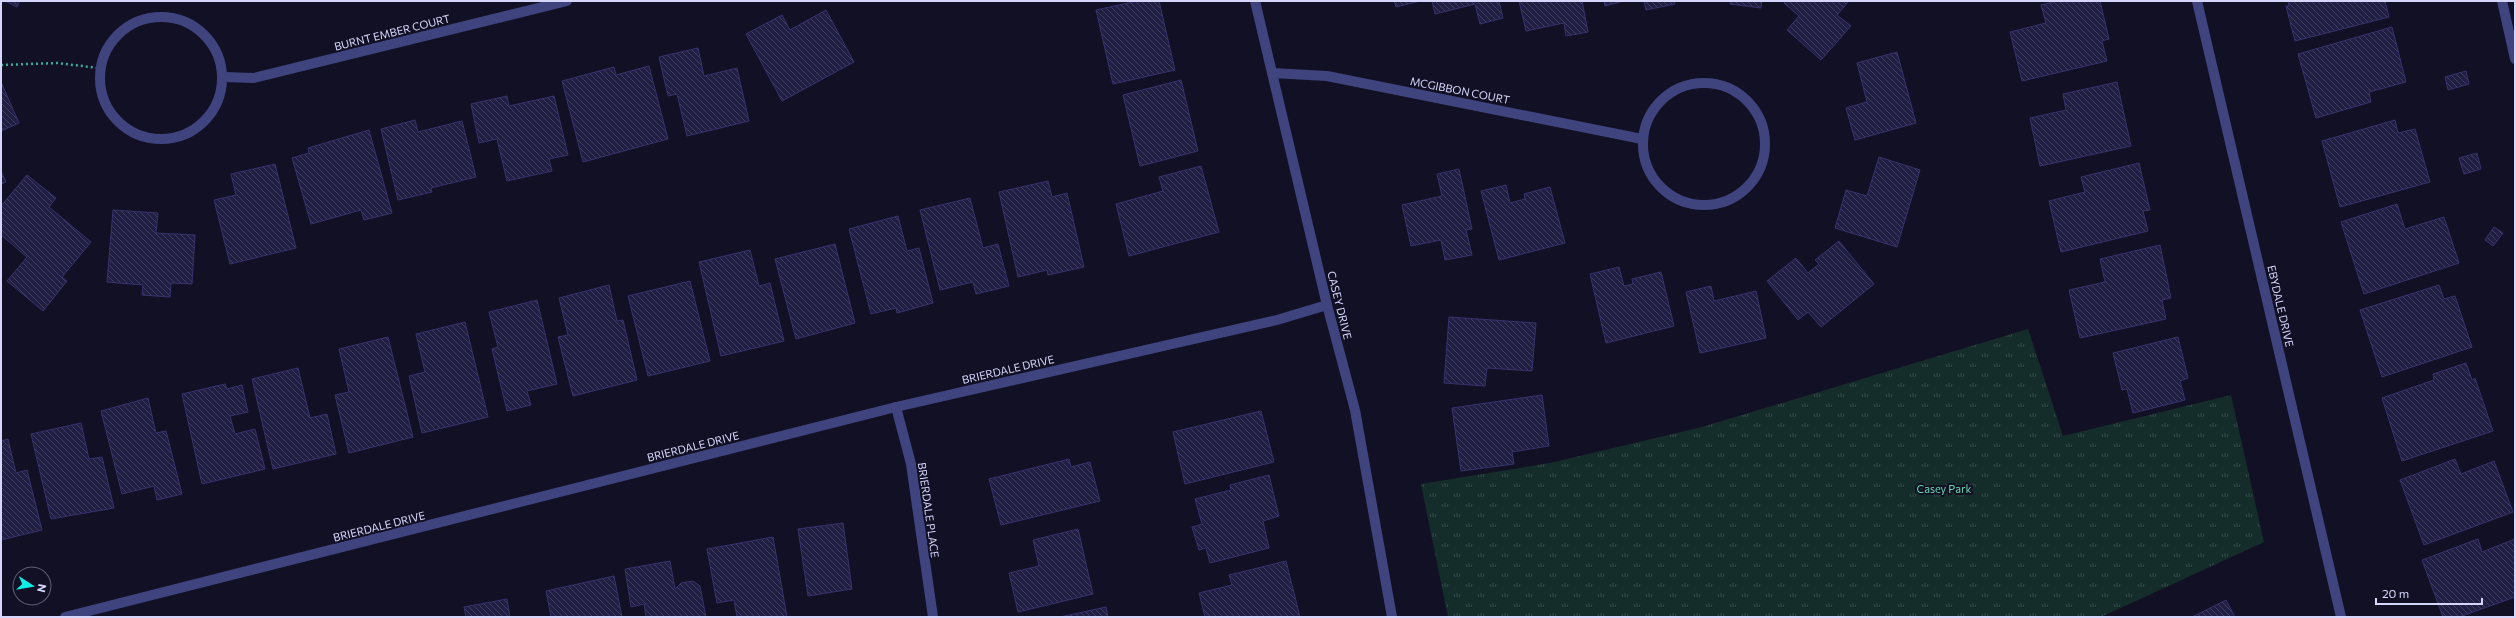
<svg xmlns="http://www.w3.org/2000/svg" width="2516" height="618" font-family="Commissioner,sans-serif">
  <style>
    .park { fill: url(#park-tufts) }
    .building { fill: url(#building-back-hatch); stroke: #37326e }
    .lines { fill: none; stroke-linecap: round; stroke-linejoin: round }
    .path { stroke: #38ae99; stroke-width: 2.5; stroke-dasharray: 2 3; stroke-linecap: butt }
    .minor { stroke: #3f447f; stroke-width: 10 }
    .labels { text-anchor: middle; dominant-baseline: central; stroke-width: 4; stroke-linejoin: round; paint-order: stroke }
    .street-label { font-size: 11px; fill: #d6d6fc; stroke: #121024 }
    .park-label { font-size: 11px; fill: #67d7ae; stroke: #121024 }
  </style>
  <defs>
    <pattern id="park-tufts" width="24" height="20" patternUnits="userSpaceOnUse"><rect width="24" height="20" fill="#142d2a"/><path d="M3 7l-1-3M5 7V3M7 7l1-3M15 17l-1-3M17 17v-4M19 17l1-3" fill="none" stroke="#354b4a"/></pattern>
    <pattern id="building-back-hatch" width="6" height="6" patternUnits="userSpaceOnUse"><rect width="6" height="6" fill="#211e43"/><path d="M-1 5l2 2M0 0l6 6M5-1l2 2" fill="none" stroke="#403e5f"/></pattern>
  </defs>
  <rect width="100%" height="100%" fill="#121024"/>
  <polygon class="park" points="2028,329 2063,436 2231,395 2264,542 2101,617 1448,617 1421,484 1550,463 1702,427"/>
  <g class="building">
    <polygon points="5,1 20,1 17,7"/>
    <polygon points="1137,1 1159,1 1175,70 1113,84 1096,10"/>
    <polygon points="1394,1 1420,1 1396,7"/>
    <polygon points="1432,1 1499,1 1503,18 1480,24 1475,4 1435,14"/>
    <polygon points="1519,1 1582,1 1588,32 1566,36 1564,23 1526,31"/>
    <polygon points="1604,1 1624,1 1605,6"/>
    <polygon points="1644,1 1674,1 1675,4 1646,10"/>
    <polygon points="1731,1 1762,1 1761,8 1730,4"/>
    <polygon points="1786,1 1849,1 1837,15 1851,26 1821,60 1787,30 1799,16 1784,3"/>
    <polygon points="2057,1 2100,1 2109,39 2102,41 2107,61 2022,81 2010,32 2046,23 2041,5"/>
    <polygon points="2288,1 2385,1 2389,17 2295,41 2286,6 2289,6"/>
    <polygon points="826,10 854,62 782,101 746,34 782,15 790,30"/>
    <polygon points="2392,27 2406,82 2369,92 2371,102 2316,118 2298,54"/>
    <polygon points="698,48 704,76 737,68 749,121 687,136 677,94 668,96 659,57"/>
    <polygon points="1897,52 1916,123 1855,140 1846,108 1867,102 1857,63"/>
    <polygon points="649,66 668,139 583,162 562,81 614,67 616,75"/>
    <polygon points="2466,71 2469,84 2448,90 2445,77"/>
    <polygon points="1181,80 1198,151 1140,166 1123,95"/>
    <polygon points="1,82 19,123 1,131"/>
    <polygon points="2117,82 2131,146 2040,166 2030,118 2066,110 2063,94"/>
    <polygon points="507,96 509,106 554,96 568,155 549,159 552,171 507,181 497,139 479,143 471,104"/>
    <polygon points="415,120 418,132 462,121 476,177 431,188 432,192 398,200 381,129"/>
    <polygon points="2395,120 2398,133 2415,129 2430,182 2340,207 2322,141"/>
    <polygon points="369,130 392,213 364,220 361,210 311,224 292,158 309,153 308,148"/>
    <polygon points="2477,153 2481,169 2464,174 2459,158"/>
    <polygon points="1879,157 1920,170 1897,247 1835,228 1846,190 1867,196"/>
    <polygon points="2139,163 2150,210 2143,211 2148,231 2061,252 2049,201 2085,192 2081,177"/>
    <polygon points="275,164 296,248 230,264 214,200 236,195 231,174"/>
    <polygon points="1201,166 1219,232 1129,256 1116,204 1163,191 1159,177"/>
    <polygon points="1459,169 1472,229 1466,230 1472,255 1445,260 1441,240 1411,246 1402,205 1442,196 1437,174"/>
    <polygon points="1,171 6,182 1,184"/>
    <polygon points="27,175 56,198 49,207 91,242 62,277 67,281 43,311 7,281 27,257 1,235 1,206"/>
    <polygon points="1048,181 1052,197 1067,193 1084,267 1048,275 1047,270 1018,277 999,192"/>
    <polygon points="1506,185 1510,203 1525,199 1524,194 1550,187 1565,243 1499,260 1481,191"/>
    <polygon points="970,198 983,248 998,244 1009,286 976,294 973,282 940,290 920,210"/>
    <polygon points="2397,204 2405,229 2444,217 2459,263 2364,294 2341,222"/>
    <polygon points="113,210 158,213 156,233 195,235 192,284 171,283 170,297 142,295 143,285 107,282"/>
    <polygon points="898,216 907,251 919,248 933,303 897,313 896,308 871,314 849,229"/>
    <polygon points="2494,227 2503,233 2493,246 2485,240"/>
    <polygon points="1839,241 1874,284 1821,327 1808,312 1798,320 1767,281 1796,258 1808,273 1819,264 1815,260"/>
    <polygon points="835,244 855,323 796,339 775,259"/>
    <polygon points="2160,245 2171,298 2162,300 2166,319 2080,338 2069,290 2105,282 2100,259"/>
    <polygon points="750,250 759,286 770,283 784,341 721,356 699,262"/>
    <polygon points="1619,267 1624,286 1633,284 1632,279 1661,272 1674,326 1606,343 1590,274"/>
    <polygon points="690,281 710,361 648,376 628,296"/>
    <polygon points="609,285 617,321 623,320 637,380 573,396 558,337 568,335 559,298"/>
    <polygon points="2439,285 2444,299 2455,296 2472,347 2382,377 2360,310"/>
    <polygon points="1711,286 1714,301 1756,291 1766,338 1700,353 1686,292"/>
    <polygon points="537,300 557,384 527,391 531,405 507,411 492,349 498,347 489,312"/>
    <polygon points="1449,317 1536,323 1532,371 1487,368 1485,386 1444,383"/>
    <polygon points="465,322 488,417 422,433 409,376 425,372 416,334"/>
    <polygon points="388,337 413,437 349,453 335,395 349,392 339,349"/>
    <polygon points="2178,337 2188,378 2180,381 2185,400 2133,413 2127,389 2122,390 2113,353"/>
    <polygon points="2466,363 2472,380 2475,378 2493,431 2402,461 2382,398 2434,380 2433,374"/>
    <polygon points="298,368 310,418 327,414 336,454 273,469 252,379"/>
    <polygon points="225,384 227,389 242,385 248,412 230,416 235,434 255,429 265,469 202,484 182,394"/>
    <polygon points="1542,395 1549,446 1512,452 1514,464 1461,471 1452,408"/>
    <polygon points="148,398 156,433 166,431 182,494 157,500 154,486 122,494 101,411"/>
    <polygon points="1261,411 1274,462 1185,484 1173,432"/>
    <polygon points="81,423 89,459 102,457 114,508 51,519 31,434"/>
    <polygon points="8,439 16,473 27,470 42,530 1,540 1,441"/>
    <polygon points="1069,459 1071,467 1090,462 1100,501 1001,525 989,479"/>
    <polygon points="2455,459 2461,474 2494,461 2513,512 2424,545 2400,480"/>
    <polygon points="1269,475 1279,516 1263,521 1269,548 1210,563 1206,548 1199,550 1192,527 1202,524 1195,499 1231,490 1230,485"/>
    <polygon points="843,523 852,589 808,596 798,529"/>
    <polygon points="1078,529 1093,594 1018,612 1009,573 1039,566 1033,540"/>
    <polygon points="773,537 787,617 737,617 734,600 717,603 707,549"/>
    <polygon points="2478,539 2482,552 2515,539 2515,597 2459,617 2443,617 2422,560"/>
    <polygon points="670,561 675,589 681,583 693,581 700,586 706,617 646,617 644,604 631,607 625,569"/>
    <polygon points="1286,561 1300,617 1205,617 1199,593 1232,585 1229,575"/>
    <polygon points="614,576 622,617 551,617 546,591"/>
    <polygon points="507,599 510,617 466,617 464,607"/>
    <polygon points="2226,600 2235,617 2192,617"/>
    <polygon points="1106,607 1108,617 1060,617"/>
  </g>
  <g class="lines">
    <polyline class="path" points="1,65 57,63 99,68"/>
    <g class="minor">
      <polyline points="1255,1 1327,305 1355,410 1392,617"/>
      <polyline points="2197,1 2341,617"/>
      <polyline points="2502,1 2515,59"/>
      <circle cx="161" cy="78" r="61"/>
      <polyline points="1272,73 1327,76 1642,139"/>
      <polyline points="223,77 254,78 567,1"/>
      <circle cx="1704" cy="144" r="61"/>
      <polyline points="896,407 911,464 933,617"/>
      <polyline points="65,617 896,407 1277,320 1327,305"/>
    </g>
  </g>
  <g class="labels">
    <g class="street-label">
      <text transform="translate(392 32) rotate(-14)">BURNT EMBER COURT</text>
      <text transform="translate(1460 90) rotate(11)">MCGIBBON COURT</text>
      <text transform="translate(1340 305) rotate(76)">CASEY DRIVE</text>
      <text transform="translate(2281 306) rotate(77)">EBYDALE DRIVE</text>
      <text transform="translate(1008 369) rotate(-13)">BRIERDALE DRIVE</text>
      <text transform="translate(693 446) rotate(-14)">BRIERDALE DRIVE</text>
      <text transform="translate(929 510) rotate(82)">BRIERDALE PLACE</text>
      <text transform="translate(379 526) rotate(-14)">BRIERDALE DRIVE</text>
    </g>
    <g class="park-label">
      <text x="1944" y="488">Casey Park</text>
    </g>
  </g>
  <rect width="2516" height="618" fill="none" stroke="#d6d6fc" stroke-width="4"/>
  <g transform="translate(32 586) rotate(102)"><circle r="19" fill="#121024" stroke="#605f7a"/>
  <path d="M0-3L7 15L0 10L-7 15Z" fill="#12ece9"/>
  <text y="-6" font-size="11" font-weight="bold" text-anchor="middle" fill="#d6d6fc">N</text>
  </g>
  <path d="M2376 598v6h106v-6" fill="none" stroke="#d6d6fc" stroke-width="2"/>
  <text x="2382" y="598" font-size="12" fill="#d6d6fc" stroke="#121024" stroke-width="3" paint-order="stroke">20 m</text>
</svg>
